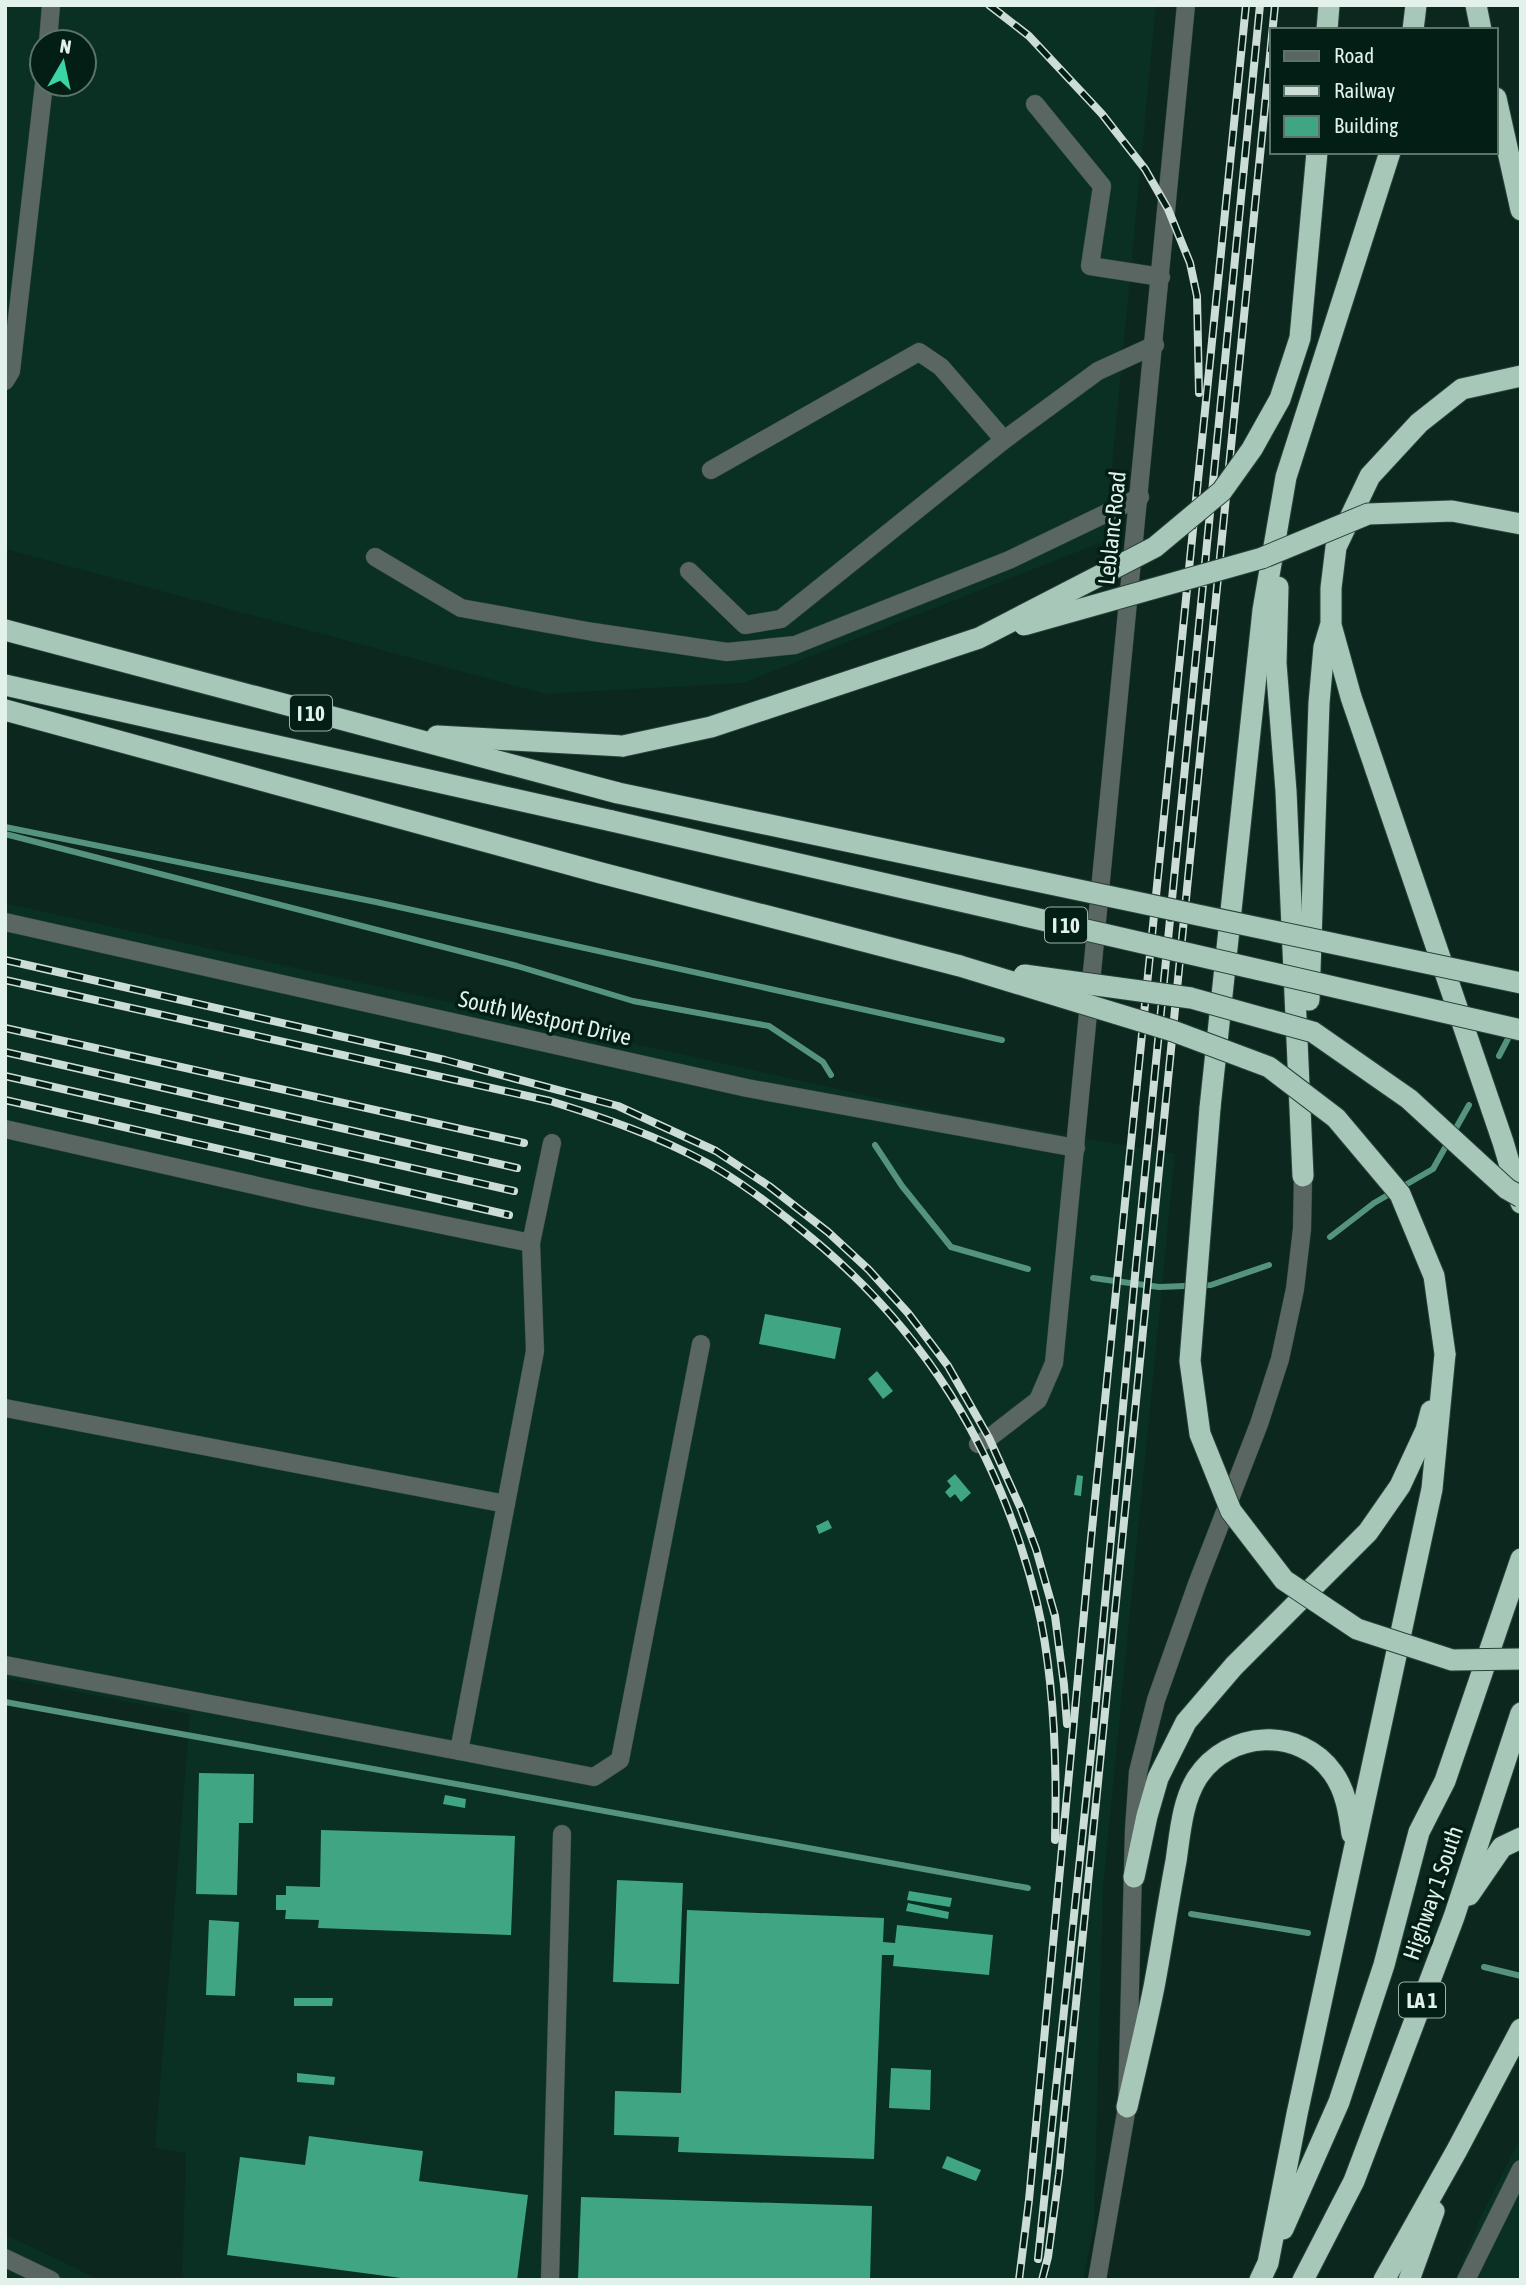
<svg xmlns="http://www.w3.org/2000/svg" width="1526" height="2285" font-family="'Asap Condensed',sans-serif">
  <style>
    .built { fill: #093023; fill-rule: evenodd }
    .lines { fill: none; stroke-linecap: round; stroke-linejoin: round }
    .stream { stroke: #55937f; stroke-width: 6 }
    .building { fill: #40a582 }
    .minor-casing { stroke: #29433b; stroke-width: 19 }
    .highway-casing { stroke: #29433b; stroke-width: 23 }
    .minor { stroke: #5a6661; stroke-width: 18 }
    .highway { stroke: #a7c7b9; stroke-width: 21 }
    .rail-casing { stroke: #ccddd6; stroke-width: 8 }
    .rail { stroke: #031e14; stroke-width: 5; stroke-dasharray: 16; stroke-linecap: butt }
    .highway-bridge-casing { stroke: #29433b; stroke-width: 23; stroke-linecap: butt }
    .highway-bridge { stroke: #a7c7b9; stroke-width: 21 }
    .labels { text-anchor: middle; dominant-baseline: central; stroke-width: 7; stroke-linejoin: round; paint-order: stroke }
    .shield { fill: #031e14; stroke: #9fb2aa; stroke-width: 2 }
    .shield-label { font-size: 21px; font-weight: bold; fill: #e2f2eb }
    .street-label { font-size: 23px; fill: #e2f2eb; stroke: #031e14 }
  </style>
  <rect width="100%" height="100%" fill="#0b271e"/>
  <g class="built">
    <path d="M5,5H1156L1105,541L743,683L545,694L5,549ZM42,42H84V84H42Z"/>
    <polygon points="5,903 945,1113 1175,1154 1103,1888 1094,2226 1083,2280 182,2280 186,2153 155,2148 190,1714 5,1678"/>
    <polygon points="1521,2136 1521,2280 1455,2280 1479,2221"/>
    <polygon points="5,2234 100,2280 5,2280"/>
  </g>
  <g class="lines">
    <g class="stream">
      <polyline points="5,827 376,902 1002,1040"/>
      <polyline points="5,834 517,966 633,1001 769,1026 823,1062 831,1075"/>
      <polyline points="1499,1056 1511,1033"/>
      <polyline points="875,1145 902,1186 951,1247 1028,1269"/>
      <polyline points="1330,1237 1374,1203 1433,1169 1469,1105"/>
      <polyline points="1093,1278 1159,1287 1211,1285 1269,1265"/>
      <polyline points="5,1702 1028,1888"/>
      <polyline points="1191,1914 1308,1933"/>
      <polyline points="1484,1967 1521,1976"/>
    </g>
  </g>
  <g class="building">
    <polygon points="765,1314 841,1328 835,1359 759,1344"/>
    <polygon points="877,1371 893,1391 883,1399 868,1379"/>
    <polygon points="955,1474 971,1493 961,1502 955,1494 950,1498 945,1492 951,1486 947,1481"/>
    <polygon points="1077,1475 1083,1476 1081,1496 1074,1495"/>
    <polygon points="828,1520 832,1528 819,1534 816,1526"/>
    <polygon points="199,1773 254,1774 253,1823 239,1823 237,1895 196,1894"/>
    <polygon points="445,1795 466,1799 465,1808 443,1804"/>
    <polygon points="321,1830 515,1836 511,1935 318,1928 319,1920 285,1919 286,1910 276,1910 276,1895 286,1895 286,1886 320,1887"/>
    <polygon points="617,1880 683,1883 679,1984 613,1982"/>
    <polygon points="909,1891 952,1898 950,1907 907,1900"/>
    <polygon points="908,1903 949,1912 948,1919 906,1911"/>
    <polygon points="687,1910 884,1918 883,1942 895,1943 897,1925 993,1935 989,1975 893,1966 894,1955 882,1955 874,2159 678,2152 679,2137 614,2135 615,2091 681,2093"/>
    <polygon points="209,1920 239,1922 235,1996 206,1995"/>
    <polygon points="294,1998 333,1998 332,2006 294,2006"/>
    <polygon points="891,2068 931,2070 930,2110 889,2108"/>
    <polygon points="297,2073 335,2077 334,2085 297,2082"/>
    <polygon points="309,2136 423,2151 419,2181 528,2195 517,2280 416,2280 227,2255 240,2157 305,2165"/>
    <polygon points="947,2156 981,2170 976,2181 942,2168"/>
    <polygon points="581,2197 872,2206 870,2280 578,2280"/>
  </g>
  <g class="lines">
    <defs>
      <g id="minor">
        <polyline points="48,42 51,5"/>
        <polyline points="1035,104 1102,186 1090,266 1161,277"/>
        <polyline points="5,381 11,371 44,84"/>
        <polyline points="711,470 919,352 941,367 1004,440"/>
        <polyline points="375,557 461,608 593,632 727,652 795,645 1009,560 1140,497"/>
        <polyline points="689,571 745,625 781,619 1004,440 1098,371 1155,345"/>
        <polyline points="5,922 747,1088 1076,1148"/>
        <polyline points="5,1129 311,1198 531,1243"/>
        <polyline points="5,1408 506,1504"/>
        <polyline points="978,1444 989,1438 1038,1400 1054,1363 1186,5"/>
        <polyline points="5,1665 459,1751 535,1351 531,1243 552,1143"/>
        <polyline points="459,1751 594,1777 620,1760 701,1344"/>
        <polyline points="5,2258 51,2280"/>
        <polyline points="550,2280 562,1834"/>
        <polyline points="1097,2280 1127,2107 1134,1830 1138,1772 1156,1700 1197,1584 1259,1424 1280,1359 1295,1289 1302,1229 1303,1176"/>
        <polyline points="1466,2280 1521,2169"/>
      </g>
      <g id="highway">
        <polyline points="1476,5 1481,30"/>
        <polyline points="1327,30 1329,5"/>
        <polyline points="1413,30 1416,5"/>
        <polyline points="1496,98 1521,210"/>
        <polyline points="1521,376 1462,389 1419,423 1370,476 1336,547 1331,588 1331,625 1351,697 1503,1142 1521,1203"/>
        <polyline points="1278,587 1276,663 1286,791 1303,1176"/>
        <polyline points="5,630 618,793"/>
        <polyline points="5,685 612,821"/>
        <polyline points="5,710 601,873 960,966"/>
        <polyline points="437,736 623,746"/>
        <polyline points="1309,1000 1319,703 1324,647 1330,627"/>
        <polyline points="1210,1108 1263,610 1286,477 1390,152"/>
        <polyline points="1134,1877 1147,1816 1158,1778 1186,1722 1234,1666 1368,1532 1400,1486 1426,1430 1431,1411"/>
        <polyline points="1469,1895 1502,1847 1521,1838"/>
        <path d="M1127,2107C1136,2067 1146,2027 1154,1987C1162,1945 1168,1903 1176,1861C1180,1834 1182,1802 1197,1778C1228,1730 1300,1726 1333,1773C1346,1791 1349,1813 1352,1834"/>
        <polyline points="1283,2229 1339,2102 1384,1965 1419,1832 1445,1781 1521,1559"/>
        <polyline points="1260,2280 1268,2263 1297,2114 1432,1489 1445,1354"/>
        <polyline points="1303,2280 1354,2181 1454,1917 1521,1713"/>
        <polyline points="1384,2280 1457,2150 1521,2029"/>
        <polyline points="1409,2280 1434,2211"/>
      </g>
    </defs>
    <use href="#minor" class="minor-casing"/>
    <use href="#highway" class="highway-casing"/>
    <use href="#minor" class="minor"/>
    <use href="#highway" class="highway"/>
    <defs>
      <g id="rail">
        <polyline points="989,5 1029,36 1102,114 1145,169 1168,209 1190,263 1197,296 1199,393"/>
        <polyline points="5,960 445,1060 618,1106 716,1151 769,1186 828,1232 869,1270 908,1313 948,1366 989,1438 1021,1509 1036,1549 1055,1616 1064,1685 1067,1724"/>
        <path d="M5,980L550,1101C605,1118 657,1136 707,1163C740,1181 769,1204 798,1227C923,1326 999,1448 1037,1603C1054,1675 1057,1765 1055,1840"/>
        <polyline points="5,1028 524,1143"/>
        <polyline points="5,1052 517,1168"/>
        <polyline points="5,1076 514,1191"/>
        <polyline points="5,1100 509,1215"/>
        <polyline points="1038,2259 1093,1734 1136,1265 1260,5"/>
        <polyline points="1019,2280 1029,2200 1091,1539 1246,5"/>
        <polyline points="1042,2280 1048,2257 1059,2174 1275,5"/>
      </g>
    </defs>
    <use href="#rail" class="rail-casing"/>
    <use href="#rail" class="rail"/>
    <defs>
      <g id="highway-bridge">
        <polyline points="1024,625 1262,558 1368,514 1452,511 1521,524"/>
        <polyline points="623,746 711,727 979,638 1155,547 1222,491 1252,449 1280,399 1300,338 1317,152"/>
        <polyline points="618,793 1521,983"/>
        <polyline points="612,821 1521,1030"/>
        <polyline points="960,966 1173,1031 1269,1067 1336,1118 1400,1194 1434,1276 1445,1354"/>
        <polyline points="1024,975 1191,998 1313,1032 1409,1099 1507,1189 1521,1197"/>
        <polyline points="1210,1108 1190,1361 1200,1434 1231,1511 1284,1580 1357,1629 1452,1660 1521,1659"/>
      </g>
    </defs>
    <use href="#highway-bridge" class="highway-bridge-casing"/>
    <use href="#highway-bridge" class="highway-bridge"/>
  </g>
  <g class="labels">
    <g class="shield">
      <rect x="290" y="695.5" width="42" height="35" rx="5"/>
      <rect x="1045" y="907.5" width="42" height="35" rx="5"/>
      <rect x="1399" y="1982.5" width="46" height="35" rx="5"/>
    </g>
    <g class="shield-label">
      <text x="311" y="713">I 10</text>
      <text x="1066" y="925">I 10</text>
      <text x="1422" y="2000">LA 1</text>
    </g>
    <g class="street-label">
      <text transform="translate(1112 528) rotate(-84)">Leblanc Road</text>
      <text transform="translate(545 1018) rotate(13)">South Westport Drive</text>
      <text transform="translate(1433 1893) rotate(-71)">Highway 1 South</text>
    </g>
  </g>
  <rect width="1526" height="2285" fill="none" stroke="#e2f2eb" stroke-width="14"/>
  <rect x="1270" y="28" width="228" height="126" fill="#031e14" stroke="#5c736a" stroke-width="2"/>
  <rect x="1284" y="51" width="35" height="10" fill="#5a6661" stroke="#5c736a" stroke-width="2"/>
  <text x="1334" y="63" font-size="21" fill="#e2f2eb">Road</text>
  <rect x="1284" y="86" width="35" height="10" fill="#ccddd6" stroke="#5c736a" stroke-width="2"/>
  <text x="1334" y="98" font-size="21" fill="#e2f2eb">Railway</text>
  <rect x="1284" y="116" width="35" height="21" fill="#40a582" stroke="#5c736a" stroke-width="2"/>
  <text x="1334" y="133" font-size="21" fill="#e2f2eb">Building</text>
  <g transform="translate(63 63) rotate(9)"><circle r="33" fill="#031e14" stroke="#5c736a" stroke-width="2"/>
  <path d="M0-5L12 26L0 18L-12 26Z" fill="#3bd4a4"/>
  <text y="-10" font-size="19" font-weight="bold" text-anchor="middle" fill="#e2f2eb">N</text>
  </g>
</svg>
